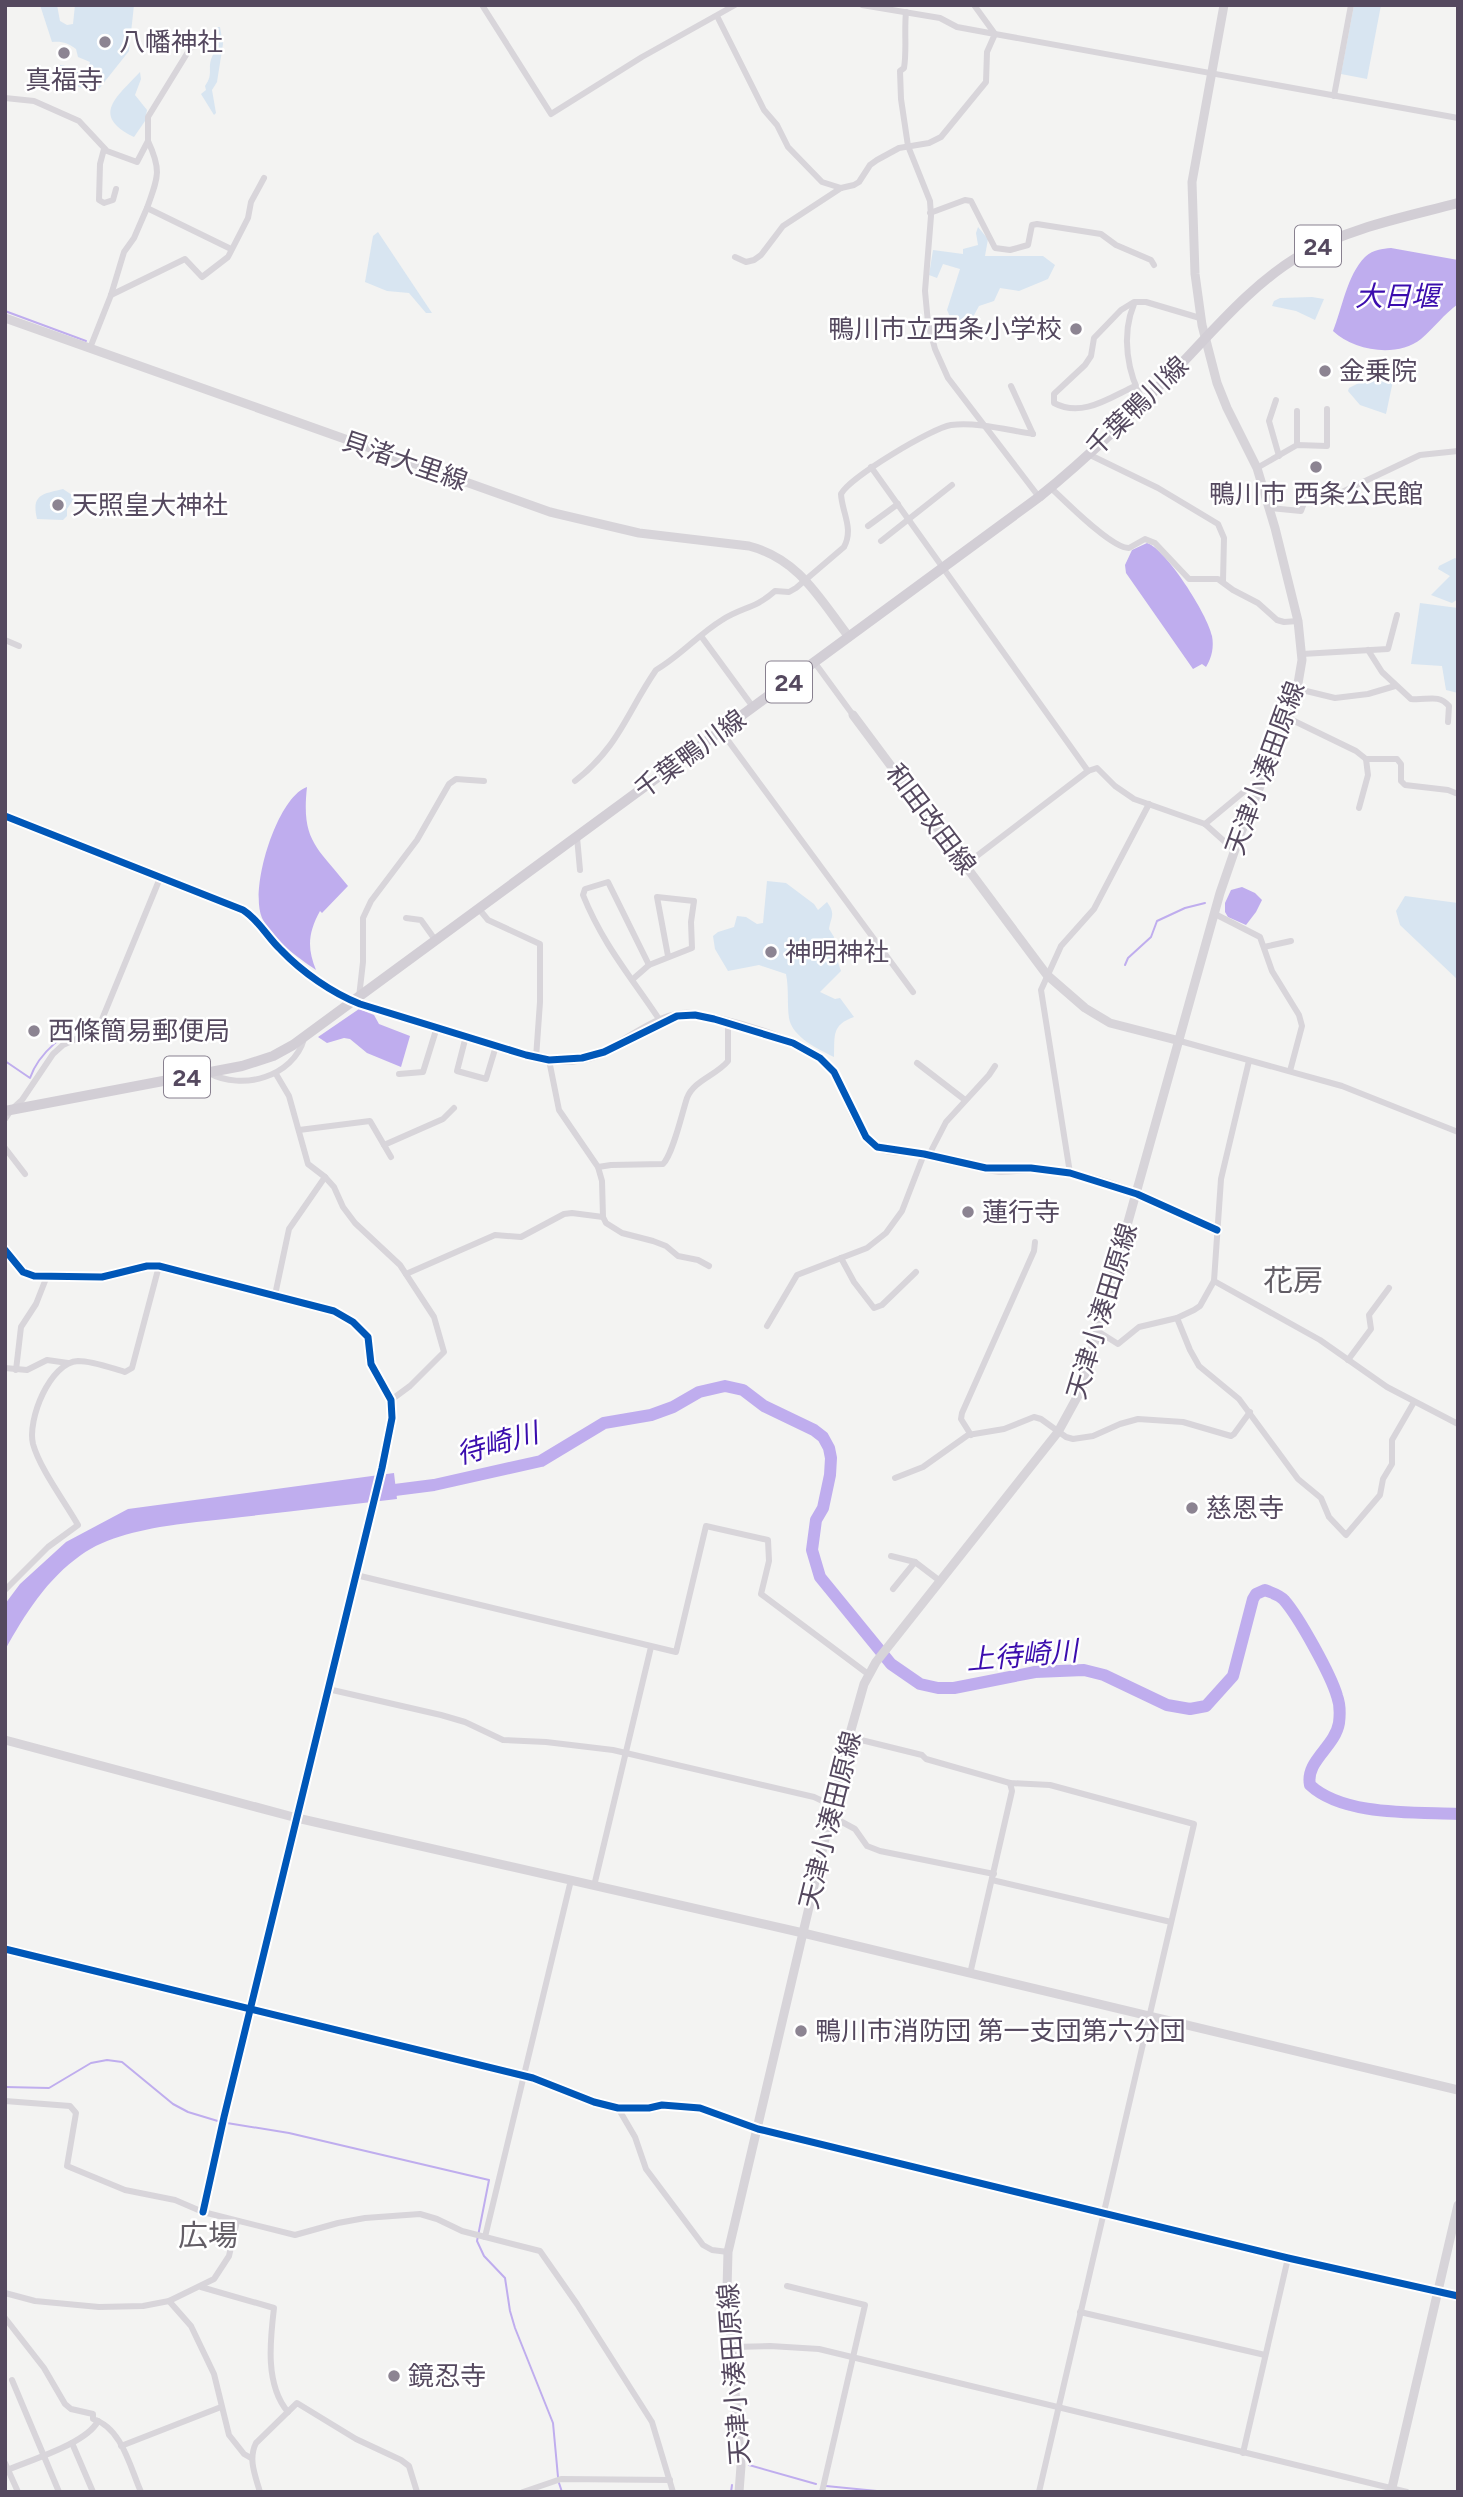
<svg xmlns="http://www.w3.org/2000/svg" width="1463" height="2497" font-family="Figtree,'Noto Sans JP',sans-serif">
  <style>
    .green { fill: #d8e5f1 }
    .water { fill: #bfadee }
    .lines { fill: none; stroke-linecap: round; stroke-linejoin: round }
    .stream { stroke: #bfadee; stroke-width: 2 }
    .river { stroke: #bfadee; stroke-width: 12 }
    .street { stroke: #d8d5da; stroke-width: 6 }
    .secondary { stroke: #d7d4d9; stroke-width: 9 }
    .primary { stroke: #d2ced5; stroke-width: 10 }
    .cycleway-casing { stroke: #fff; stroke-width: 11 }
    .cycleway { stroke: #0057b8; stroke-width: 7 }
    .poi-dot { fill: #8c8492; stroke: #fff; stroke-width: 2.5 }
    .labels { text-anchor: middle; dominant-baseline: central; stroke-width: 5; stroke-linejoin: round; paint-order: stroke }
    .shield { fill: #fff; stroke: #88808f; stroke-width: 2 }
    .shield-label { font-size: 24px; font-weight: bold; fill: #55495f }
    .poi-label { font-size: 26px; fill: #55495f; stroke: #fff; text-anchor: start }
    .street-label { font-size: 26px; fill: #55495f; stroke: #fff }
    .water-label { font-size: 28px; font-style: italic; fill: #3b0dae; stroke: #fff }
    .quarter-label { font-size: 30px; fill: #635e66; stroke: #fff }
  </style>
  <rect width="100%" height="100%" fill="#f3f3f2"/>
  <g class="green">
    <path d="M40,5H57L60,21L67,25L73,24L75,5H134L129,51L98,90C82,90 64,84 55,70L56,65H63L82,73L87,71L90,62L78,57L76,49C68,43 62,41 52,42Z"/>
    <polygon points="1354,5 1381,5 1367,79 1341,74"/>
    <path d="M214,27H220L223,44L217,82L212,90L216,113L214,115L201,94L206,90L205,86C214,74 207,68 212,57C216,48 220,44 218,35L212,32Z"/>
    <path d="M140,72L141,79L135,95L147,110L145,121L134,137C90,115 117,97 140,72Z"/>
    <polygon points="978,227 988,239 985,256 1043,256 1055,265 1048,279 1019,291 1000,288 994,301 979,306 973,317 980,333 961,341 947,310 960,269 943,264 937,278 929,275 933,250 963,254 963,249 978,245 976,233"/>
    <polygon points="378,232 432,313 426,313 409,293 387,291 365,282 373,236"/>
    <polygon points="1312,297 1324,299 1315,320 1296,311 1272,306 1274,301 1280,298"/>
    <polygon points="1373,376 1393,381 1386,414 1360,405 1348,391 1349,388"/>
    <path d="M63,489L75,497L67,509V516L63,520L37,519C31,494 43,494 63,489Z"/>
    <polygon points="1455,558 1458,560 1458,599 1452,603 1431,595 1450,576 1438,569 1439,566"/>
    <polygon points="1420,603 1458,608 1458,693 1446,690 1442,666 1411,664"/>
    <path d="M767,881L786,883L814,904L818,910L827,902C836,914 831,917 829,929L834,937L832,945L841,971L820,992L835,999L840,998L854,1017C831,1025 835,1036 834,1057C818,1049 792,1037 789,1018C787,1003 789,989 786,974L759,965L728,971L715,949L713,936L718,932L734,927L737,916L746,917L757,924L763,923Z"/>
    <polygon points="1405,896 1458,903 1458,980 1400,925 1396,911"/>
  </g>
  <g class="water">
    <path d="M1391,248L1458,260V304C1444,314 1434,328 1421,339C1397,358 1354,351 1333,331C1342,309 1347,275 1365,257C1372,250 1382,249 1391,248Z"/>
    <path d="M1147,543C1166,549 1208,615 1212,636C1214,647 1212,657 1206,667L1202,664L1193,669L1126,573L1125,565L1132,550Z"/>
    <path d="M307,787C301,841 317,847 348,886L322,913L320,911C308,933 307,948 316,970C296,956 273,940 262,918C249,889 277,797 307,787Z"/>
    <polygon points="1242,887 1255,893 1262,900 1256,912 1246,925 1228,917 1225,912 1225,903 1231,890"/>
    <polygon points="359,1009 374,1015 379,1024 410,1036 401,1067 367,1053 350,1039 344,1038 327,1043 318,1037"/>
    <path d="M394,1473L397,1499C345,1505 294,1511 242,1517C194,1523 121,1526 81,1555C47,1579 25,1614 5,1650V1604L20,1584L66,1542L128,1509Z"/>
  </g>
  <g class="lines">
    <g class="stream">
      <polyline points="5,311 86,341"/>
      <polyline points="1125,965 1128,958 1151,937 1157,921 1185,908 1205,903"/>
      <path d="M5,1061L30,1078C38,1055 66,1027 91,1027"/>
      <polyline points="5,2087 49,2088 91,2063 107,2060 122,2062 173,2104 188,2112 221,2122"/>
      <polyline points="227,2123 289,2133 489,2180 477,2241 484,2256 505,2278 510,2311 515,2328 553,2423 558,2477"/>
      <polyline points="749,2465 816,2484"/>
      <polyline points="559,2483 562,2492"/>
      <polyline points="826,2486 887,2492"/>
      <polyline points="731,2492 732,2485"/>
    </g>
    <path class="river" d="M379,1492L434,1485L541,1461L604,1423L651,1415L673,1407L699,1392L725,1386L743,1390L764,1406L814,1430L823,1437L829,1448L831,1458L830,1475L823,1508L816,1520L812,1550L820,1577L891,1664L920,1684L938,1688H954L1035,1672L1084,1670L1104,1675L1167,1705L1190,1709L1206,1706L1233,1676L1253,1599L1256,1594L1265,1590C1272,1593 1280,1595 1284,1600C1299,1617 1331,1675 1337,1696C1340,1704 1340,1715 1339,1723C1335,1747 1305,1761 1310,1785C1343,1816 1414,1812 1458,1814"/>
    <g class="street">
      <polyline points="482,5 551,114 642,57 735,5"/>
      <polyline points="974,5 995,34 1458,118"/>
      <path d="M906,12C904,32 907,50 904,68L900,71L901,99L908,146L930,201L931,216L925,291L928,323L935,349L948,378L1039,497"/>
      <polyline points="717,16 764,110 777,125 788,147 822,182 841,188"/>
      <polyline points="1334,96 1351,5"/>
      <path d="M5,98L34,101L79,121L107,151L137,162L148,141C162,171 158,177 147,208L231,249"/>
      <polyline points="148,141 148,117 191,47 197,46"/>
      <polyline points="104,149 100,164 99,200 104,203 113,200 116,189"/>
      <polyline points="930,213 965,200 971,201 995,248 1010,250 1028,245 1032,225 1037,224 1101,234 1116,245 1151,260 1154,265"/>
      <polyline points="735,257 746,262 754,260 761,255 783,226 841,188 854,185 859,182 870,165 877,160 899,148 929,143 941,137 986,82 987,52 995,34 957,27 940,18 862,5"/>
      <polyline points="111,295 185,259 202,277 228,257 248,218 251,202 264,178"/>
      <path d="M1134,304C1121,335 1127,374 1144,402"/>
      <polyline points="90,348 111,295 124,252 134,238 147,208"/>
      <polyline points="1011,386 1033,434"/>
      <path d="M1135,386C1109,398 1082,418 1054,403V394L1085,365L1091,356L1094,338L1121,310L1134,302H1146L1200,318"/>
      <polyline points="1276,400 1269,421 1279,456"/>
      <polyline points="1297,445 1297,411"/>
      <polyline points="1088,454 1158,488 1218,524 1224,538 1223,581"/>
      <polyline points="871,467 1088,771"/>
      <polyline points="1257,468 1297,445 1327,446 1327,409"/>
      <path d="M1051,488C1065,501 1112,549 1129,548L1145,539L1155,543L1189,579H1218L1233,590L1258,603L1277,620L1284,622L1298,621"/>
      <polyline points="1269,508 1301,511 1305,500 1340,493 1420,455 1458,451"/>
      <polyline points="868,526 898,504"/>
      <polyline points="881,541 952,485"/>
      <polyline points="701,636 753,707"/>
      <polyline points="5,640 19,646"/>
      <path d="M1368,650L1382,672L1411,699C1426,701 1438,693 1449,706L1448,722"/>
      <polyline points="1302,654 1388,649 1397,615"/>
      <polyline points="815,663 853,715"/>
      <polyline points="1298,689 1335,698 1368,694 1395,686"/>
      <polyline points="1288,718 1356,751 1366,759 1368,775 1359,808"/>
      <polyline points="721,731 913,992"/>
      <polyline points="1366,759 1397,759 1401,764 1401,781 1405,785 1448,790 1458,794"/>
      <path d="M575,781C619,747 627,712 656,670C680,656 699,634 722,620C742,607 755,609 775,591L789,592L796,588L844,547C854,528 842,513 841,494C850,477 932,428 951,425C978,422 1007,430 1033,434"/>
      <polyline points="1205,824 1246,790 1258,791"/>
      <polyline points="577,837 580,870"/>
      <polyline points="965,865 1088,771 1097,768 1115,786 1134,799 1205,824 1234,850"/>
      <polyline points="479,909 488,920 540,944 540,1002 536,1058"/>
      <polyline points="1215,914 1260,937 1272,971 1299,1015 1302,1026 1290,1071"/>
      <polyline points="406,918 421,920 436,941"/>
      <polyline points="1264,947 1291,941"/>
      <path d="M649,965L608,882L585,889L583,895C603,945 632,978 661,1022"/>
      <polyline points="633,979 649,965 692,948 691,922 694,901 657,897 668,956"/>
      <polyline points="359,997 363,962 363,918 371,901 417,840 449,784 456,779 484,781"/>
      <polyline points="466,1036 457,1071 486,1079 496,1046"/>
      <polyline points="1180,1041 1342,1086 1458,1132"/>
      <polyline points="549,1060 559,1110 598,1167 602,1181 603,1217 606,1223 622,1233 653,1241 666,1246 678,1256 698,1260 709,1266"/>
      <polyline points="917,1063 965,1100"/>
      <path d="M209,1073C242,1091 293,1077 304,1039"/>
      <polyline points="276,1074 289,1096 308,1164 325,1177 334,1187 343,1207 355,1223 400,1265 434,1317 444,1352 410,1386 391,1400"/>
      <polyline points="399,1074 423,1072 437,1027"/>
      <polyline points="5,1119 11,1110 22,1100 53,1054 63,1045 98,1029 160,878"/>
      <polyline points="299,1130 370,1121 384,1145 443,1119 454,1108"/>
      <polyline points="384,1145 391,1157"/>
      <polyline points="5,1148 25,1174"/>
      <polyline points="929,1155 946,1122 989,1075 995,1066"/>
      <path d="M598,1167L611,1165L663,1164C673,1154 682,1113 687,1098C694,1080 717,1075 728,1061V1023"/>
      <polyline points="1070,1173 1041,990 1061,946 1094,909 1149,804"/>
      <polyline points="1137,1194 1217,1230"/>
      <polyline points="5,1250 23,1272 34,1276 102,1277 147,1266 159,1266 334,1311 353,1322 368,1337 371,1364 391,1400 392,1418 382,1468 224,2117 203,2212"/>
      <polyline points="841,1258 854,1282 874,1308 882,1305 916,1272"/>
      <polyline points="406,1274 495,1235 521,1237 564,1214 572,1213 603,1217"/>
      <polyline points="1214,1281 1320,1340 1387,1387 1458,1424"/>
      <polyline points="275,1295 289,1229 325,1177"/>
      <polyline points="1177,1318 1190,1350 1199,1366 1239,1399 1298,1479 1321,1498 1329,1517 1346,1535 1380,1495 1383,1479 1392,1464 1392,1440 1414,1402"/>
      <polyline points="767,1326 797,1275 867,1248 886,1233 902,1211 924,1154"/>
      <polyline points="1099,1332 1118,1344 1139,1327 1177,1318 1194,1310 1200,1306 1214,1281 1221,1179 1249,1061"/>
      <polyline points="1348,1360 1371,1329 1369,1315 1389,1288"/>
      <polyline points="5,1368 27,1370 47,1360 68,1363"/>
      <polyline points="16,1370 21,1327 36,1304 47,1276"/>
      <polyline points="971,1435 961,1419 962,1413 1034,1251 1035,1242"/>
      <polyline points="895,1478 923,1467 968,1435 1004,1429 1034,1417 1041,1419 1066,1437 1073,1439 1093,1436 1120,1424 1138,1419 1183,1422 1231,1436 1234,1434 1250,1412"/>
      <polyline points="891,1556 915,1562"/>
      <polyline points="356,1575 676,1652 706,1526 768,1540 769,1561 761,1594 868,1674"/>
      <polyline points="893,1589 915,1562 940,1581"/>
      <path d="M5,1590L48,1547L78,1525C65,1502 40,1469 33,1444C27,1420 50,1362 78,1361C93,1361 111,1368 125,1372L132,1368L159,1266"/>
      <polyline points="328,1689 441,1715 465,1722 503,1740 546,1742 613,1750 814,1797 833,1806"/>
      <polyline points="849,1737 922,1755 926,1759 1010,1783 1050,1785 1194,1824 1039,2492"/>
      <polyline points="831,1816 855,1829 867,1846 880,1851 994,1874"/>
      <polyline points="992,1880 1171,1922"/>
      <polyline points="594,1886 651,1647"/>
      <polyline points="5,1949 533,2078 594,2102 618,2108 649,2108 662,2105 700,2108 758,2129 1288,2258 1458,2296"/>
      <polyline points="970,1974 1012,1791 1010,1783"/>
      <polyline points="5,2101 70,2106 76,2113 67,2166 125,2190 175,2200 203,2212 295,2235 338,2223 365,2218 420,2214 437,2219 462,2231 540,2251 577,2304 652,2422 673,2492"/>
      <polyline points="618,2108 635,2137 646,2169 703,2245 712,2250 728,2252"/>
      <polyline points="485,2237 571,1880"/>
      <polyline points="787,2286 865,2305 822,2492"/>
      <path d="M201,2287L274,2308C270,2341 265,2385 288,2412"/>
      <polyline points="5,2293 35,2301 99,2307 143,2306 169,2301 214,2279 229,2256 237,2221"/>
      <polyline points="169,2301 191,2326 214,2374 229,2435 244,2454 251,2458"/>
      <polyline points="1080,2312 1265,2355"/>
      <path d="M5,2318L44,2368L65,2404L71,2409L93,2414V2419C122,2428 130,2467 141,2492"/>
      <polyline points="733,2347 770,2346 819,2349 1407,2492"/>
      <polyline points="12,2380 59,2492"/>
      <polyline points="72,2443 93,2492"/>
      <polyline points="121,2446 221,2407"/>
      <polyline points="1243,2453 1288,2258"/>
      <polyline points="5,2463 18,2492"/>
      <path d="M5,2471C30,2460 86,2444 98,2421"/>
      <path d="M260,2492C255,2475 248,2459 256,2443L297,2403L356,2439L401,2460L409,2466L417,2492"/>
      <polyline points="523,2492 561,2479 670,2480"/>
    </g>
    <g class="secondary">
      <path d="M5,318L550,512L639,533L749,546C799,559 819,598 849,637"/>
      <polyline points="853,715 1047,975 1085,1008 1110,1023 1180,1041"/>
      <path d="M5,816L243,910C259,920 267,937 281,950C302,972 332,993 360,1004L526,1055C549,1062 576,1063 599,1054C629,1042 662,1009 696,1015C731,1021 811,1042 832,1070C846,1088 858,1139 877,1147C891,1153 910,1151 925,1154C949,1158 972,1168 997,1170C1010,1171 1022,1168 1034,1169C1069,1171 1104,1181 1137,1194"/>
      <polyline points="5,1740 297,1818 803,1933 1458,2090"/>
      <polyline points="739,2492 741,2466 727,2289 728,2252 849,1737 864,1684 876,1662 1058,1432 1081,1390 1220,893 1240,835 1295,701 1302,660 1298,621 1275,528 1257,468 1227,408 1217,383 1202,325 1195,274 1192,182 1224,5"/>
      <polyline points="1391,2492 1458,2205"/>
    </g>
    <path class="primary" d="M5,1111L242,1066L273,1056L293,1045L1039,497C1090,456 1137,409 1183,362C1219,324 1256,281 1301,255C1348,228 1406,217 1458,203"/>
    <defs>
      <g id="cycleway">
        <path d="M5,816L243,910C259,920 267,937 281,950C302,972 332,993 360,1004L526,1055L549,1060L582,1058L604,1052L677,1016L695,1015L714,1019L793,1043L820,1058L834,1072L866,1137L877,1147L924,1154L986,1168H1031L1070,1173L1137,1194L1217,1230"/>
        <polyline points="5,1250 23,1272 34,1276 102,1277 147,1266 159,1266 334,1311 353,1322 368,1337 371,1364 391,1400 392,1418 382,1468 224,2117 203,2212"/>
        <polyline points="5,1949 533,2078 594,2102 618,2108 649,2108 662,2105 700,2108 758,2129 1288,2258 1458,2296"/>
      </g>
    </defs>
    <use href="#cycleway" class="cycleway-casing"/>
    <use href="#cycleway" class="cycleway"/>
  </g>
  <g class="poi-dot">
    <circle cx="105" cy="42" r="7"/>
    <circle cx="64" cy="53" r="7"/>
    <circle cx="1076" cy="329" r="7"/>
    <circle cx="1325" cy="371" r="7"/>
    <circle cx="1316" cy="467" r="7"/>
    <circle cx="58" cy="505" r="7"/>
    <circle cx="771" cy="952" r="7"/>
    <circle cx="34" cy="1031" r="7"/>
    <circle cx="968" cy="1212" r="7"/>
    <circle cx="1192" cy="1508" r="7"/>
    <circle cx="801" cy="2031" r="7"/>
    <circle cx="394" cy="2376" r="7"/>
  </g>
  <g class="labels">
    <g class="shield">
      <rect x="1295" y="225.5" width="46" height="41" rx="5"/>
      <rect x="766" y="661.5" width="46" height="41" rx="5"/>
      <rect x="164" y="1056.5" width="46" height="41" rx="5"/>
    </g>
    <g class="shield-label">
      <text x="1318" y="246">24</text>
      <text x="789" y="682">24</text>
      <text x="187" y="1077">24</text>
    </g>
    <g class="poi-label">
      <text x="119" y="42">八幡神社</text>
      <text x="64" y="80" text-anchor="middle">真福寺</text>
      <text x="1062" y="329" text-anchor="end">鴨川市立西条小学校</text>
      <text x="1339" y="371">金乗院</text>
      <text x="1316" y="494" text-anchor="middle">鴨川市 西条公民館</text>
      <text x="72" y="505">天照皇大神社</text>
      <text x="785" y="952">神明神社</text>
      <text x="48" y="1031">西條簡易郵便局</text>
      <text x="982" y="1212">蓮行寺</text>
      <text x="1206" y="1508">慈恩寺</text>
      <text x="815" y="2031">鴨川市消防団 第一支団第六分団</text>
      <text x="408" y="2376">鏡忍寺</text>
    </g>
    <g class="street-label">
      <text transform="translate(1137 406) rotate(-44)">千葉鴨川線</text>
      <text transform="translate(405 461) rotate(19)">貝渚大里線</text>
      <text transform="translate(690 754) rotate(-36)">千葉鴨川線</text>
      <text transform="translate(1265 768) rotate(-70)">天津小湊田原線</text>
      <text transform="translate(931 819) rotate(53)">和田改田線</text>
      <text transform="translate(1102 1311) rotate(-73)">天津小湊田原線</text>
      <text transform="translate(830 1820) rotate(-76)">天津小湊田原線</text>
      <text transform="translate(734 2374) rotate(-94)">天津小湊田原線</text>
    </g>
    <g class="water-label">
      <text x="1397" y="296">大日堰</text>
      <text transform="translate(497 1443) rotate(-16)">待崎川</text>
      <text transform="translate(1022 1655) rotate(-5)">上待崎川</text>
    </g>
    <g class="quarter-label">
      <text x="1293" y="1280">花房</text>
      <text x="208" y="2235">広場</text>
    </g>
  </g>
  <rect width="1463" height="2497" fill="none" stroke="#55495f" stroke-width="14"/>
</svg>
